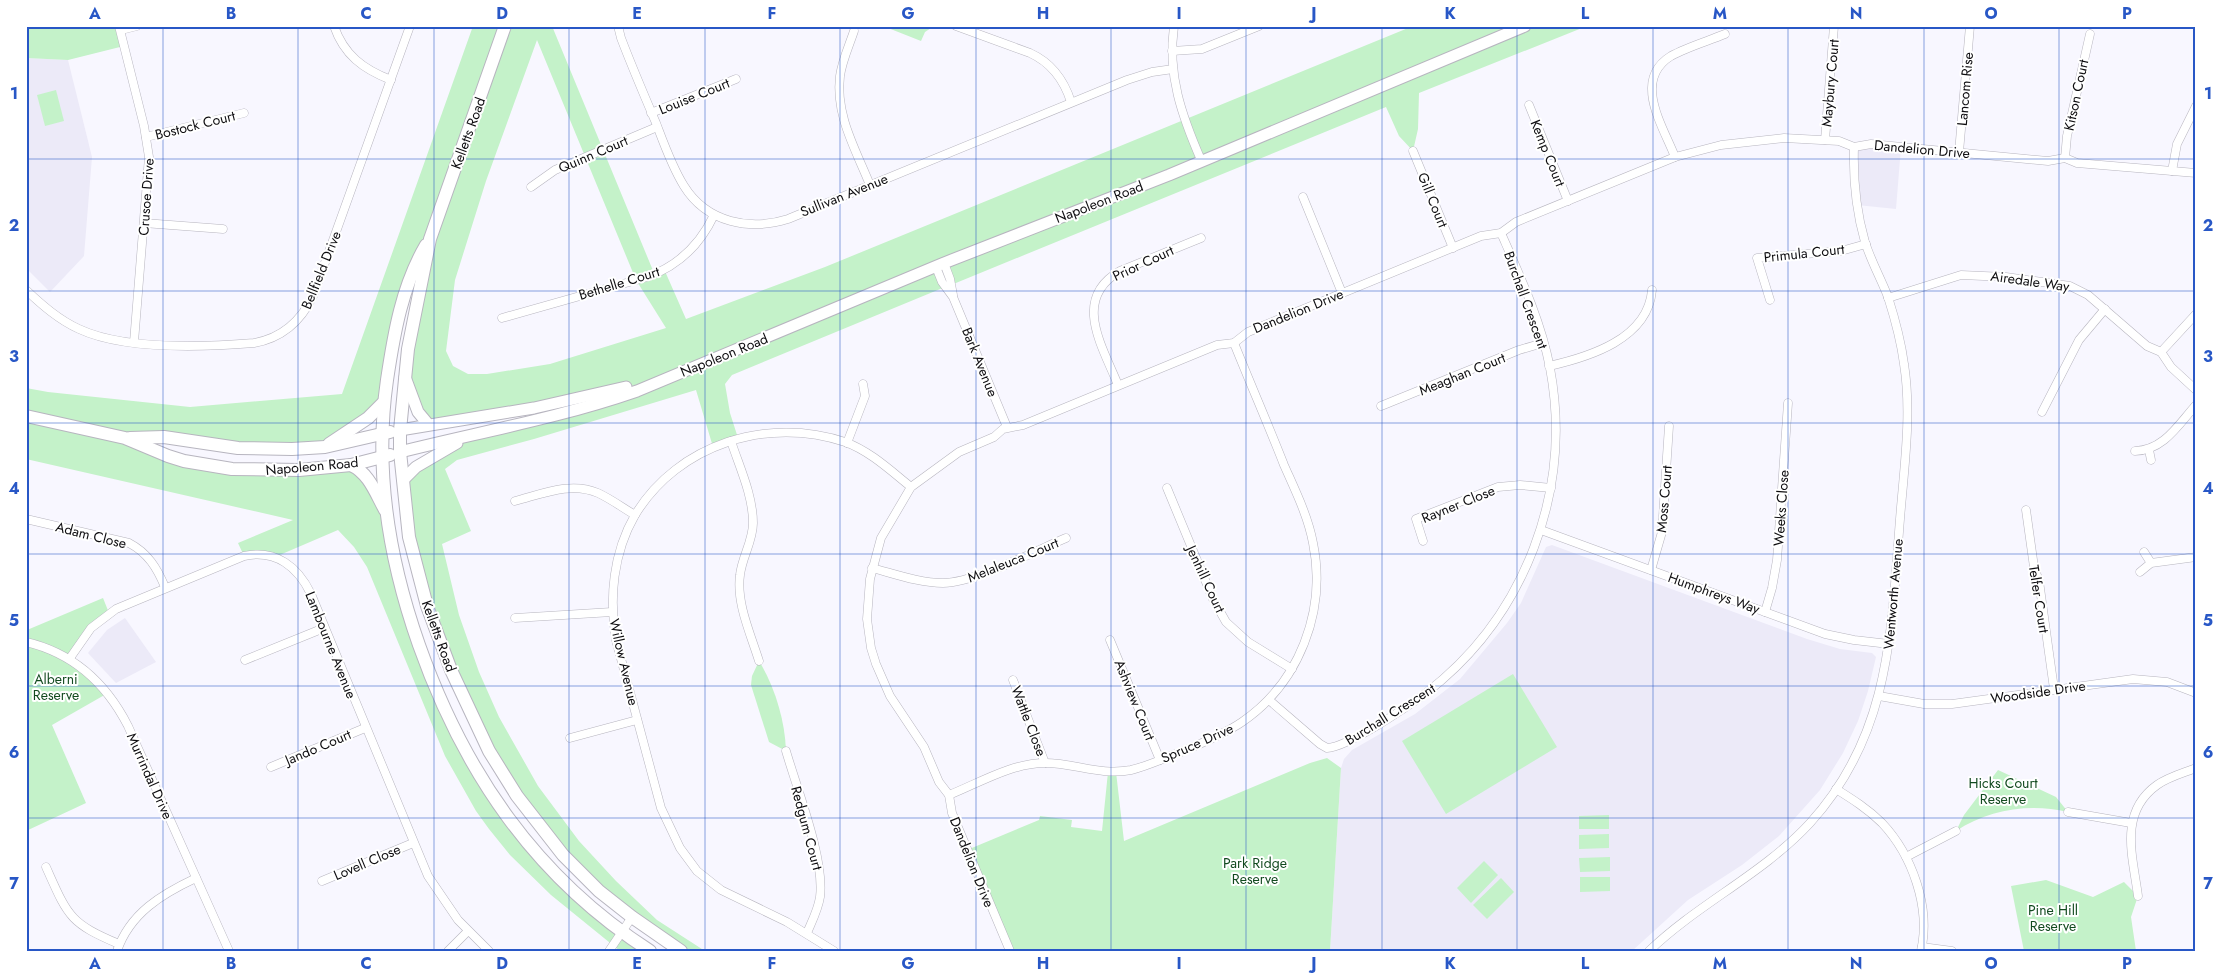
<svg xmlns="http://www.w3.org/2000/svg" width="2222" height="977" font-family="Jost,sans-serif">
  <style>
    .built { fill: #eceaf8 }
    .green { fill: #c4f2c9; fill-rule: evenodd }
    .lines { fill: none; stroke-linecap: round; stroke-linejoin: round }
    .minor-casing { stroke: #b7b5bf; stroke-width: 9 }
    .secondary-casing { stroke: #b7b5bf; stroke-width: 13 }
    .primary-casing { stroke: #b7b5bf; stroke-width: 14 }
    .minor { stroke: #fff; stroke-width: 8 }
    .secondary { stroke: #fff; stroke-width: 11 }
    .primary { stroke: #fff; stroke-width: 12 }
    .grid { fill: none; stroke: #2857c6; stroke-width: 1; stroke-opacity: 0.55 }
    .labels { text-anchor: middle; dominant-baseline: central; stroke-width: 4; stroke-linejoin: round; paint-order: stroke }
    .street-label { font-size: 14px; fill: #0e0d10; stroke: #fff }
    .park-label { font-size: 14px; fill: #124a1f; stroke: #fff }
    .neatline { fill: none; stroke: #2857c6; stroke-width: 2 }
    .grid-label { font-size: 16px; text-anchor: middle; font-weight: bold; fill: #2857c6 }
  </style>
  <rect width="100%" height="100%" fill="#f8f7ff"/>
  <g class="built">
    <polygon points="26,58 68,60 92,157 84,256 50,292 26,268"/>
    <polygon points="1854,147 1901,147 1896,209 1857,205"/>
    <polygon points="1552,545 1807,639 1840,649 1872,653 1876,657 1868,691 1858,721 1843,753 1820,790 1779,836 1742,865 1688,900 1632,951 1330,951 1341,768 1344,759 1352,750 1415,714 1460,679 1507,623 1521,603 1546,547"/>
    <polygon points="125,618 156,662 116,683 88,653 107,630"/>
  </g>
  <g class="green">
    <polygon points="26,26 119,26 124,46 68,60 26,58"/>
    <path d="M473,26H552L654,273L664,269L686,319L825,267L1413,26H1587L1419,93L1418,129L1413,151L1399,136L1386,107L951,285L944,264L936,267L945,287L732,375L725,384L730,413L738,438L713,447L696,390L534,439L457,460L445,469L471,531L442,544L459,615L479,672L499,717L538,786L579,841L616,881L657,920L705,951H681L599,891L517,796L436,632L403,480L465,438L667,377L608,392L428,424L404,375L419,257L384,402L325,447L127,438L207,465H351L386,513L402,593L461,744L543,861L650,951H620L551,895L510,855L489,829L476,811L445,756L367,567L354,547L338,530L275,557L244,556L238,543L293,520L26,459V388L48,392L190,407L342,394ZM537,40L636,280L666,328L550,364L487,374H468L453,366L446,351L455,280L486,181Z"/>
    <polygon points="883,26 934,26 925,32 921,41"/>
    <polygon points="56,90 64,121 45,126 37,95"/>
    <polygon points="103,598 109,613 70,658 108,693 52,725 86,803 26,831 27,630"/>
    <path d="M759,661C775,687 785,721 786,751L769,742L751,685L752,676Z"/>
    <polygon points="1513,674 1557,747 1446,814 1402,741"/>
    <polygon points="1327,758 1341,768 1330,951 1010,951 967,850 1039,820 1040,816 1072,820 1071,827 1102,831 1108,772 1116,772 1124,841 1310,763"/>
    <path d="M1998,770L2056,797L2068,812C2030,803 1989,809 1956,831L1964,815Z"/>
    <polygon points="1609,815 1609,829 1579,829 1579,816"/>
    <polygon points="1609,834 1609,848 1579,849 1579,835"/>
    <polygon points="1610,857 1610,871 1580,872 1579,858"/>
    <polygon points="1484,861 1498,875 1471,903 1457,888"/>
    <polygon points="1580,877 1610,877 1610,891 1580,892"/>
    <polygon points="1501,878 1514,892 1487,919 1473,905"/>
    <polygon points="2046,880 2093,897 2124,882 2138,896 2131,917 2136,951 2024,951 2011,886"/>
  </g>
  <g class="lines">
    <defs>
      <g id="minor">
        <polyline points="119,26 144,126 149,157 134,342"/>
        <path d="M334,26C344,55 363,69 391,80"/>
        <path d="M618,26L621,38C632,67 644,95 656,123C664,144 672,167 684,186C707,223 750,231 788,219L1127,80L1152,72L1173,69"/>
        <path d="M956,26L1030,53C1052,63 1064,80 1071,102"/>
        <path d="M1174,26C1167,75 1182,116 1201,160"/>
        <polyline points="121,30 137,26"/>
        <path d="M854,31C849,46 842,61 840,76C835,115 856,150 870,185"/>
        <polyline points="1172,51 1202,49 1259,26"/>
        <polyline points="1529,105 1568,201"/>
        <polyline points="651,113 736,79"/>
        <polyline points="146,137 244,113"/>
        <polyline points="1825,140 1834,26"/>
        <polyline points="1413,151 1453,248"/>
        <polyline points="1959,152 1970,26"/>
        <path d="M1675,157C1663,126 1632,80 1671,56C1687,47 1708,41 1725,34"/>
        <polyline points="2065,158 2067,136 2090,34"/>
        <polyline points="2172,171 2177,144 2196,106"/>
        <polyline points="531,187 555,170 657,127"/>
        <polyline points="1303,197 1342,293"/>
        <polyline points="144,223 223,229"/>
        <polyline points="944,263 950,279 953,295"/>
        <polyline points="936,267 942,282 953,297 1007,427"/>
        <path d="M26,290C42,305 59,320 79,329C124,350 205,347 254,343C282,338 301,321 313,296L410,26"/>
        <polyline points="1888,298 1961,275 2006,277 2070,286 2088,295 2147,346 2161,352 2171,367 2196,390"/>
        <polyline points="1770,300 1757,258 1841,251 1866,244"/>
        <path d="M502,318L647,277C678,266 700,245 714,215"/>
        <polyline points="2161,352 2196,314"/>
        <path d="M1549,366C1589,357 1648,339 1652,290"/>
        <path d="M1118,385C1103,347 1071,299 1120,271L1201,238"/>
        <polyline points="1381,406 1519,350 1543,343"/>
        <polyline points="2042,412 2079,340 2105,309"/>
        <path d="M731,441C739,466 753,495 753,523C753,541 742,557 740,575C736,603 751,635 759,661"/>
        <polyline points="847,443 865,396 863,384"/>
        <polyline points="2149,450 2151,460"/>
        <path d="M2135,451C2164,450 2178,425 2196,405"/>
        <polyline points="1167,488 1213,599 1226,622 1248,642 1292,669"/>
        <path d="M515,501C542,494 571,481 598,493C611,499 623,508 635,515"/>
        <polyline points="2026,510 2034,567 2039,581 2054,689"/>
        <path d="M26,519L129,543C148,553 157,568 165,587"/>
        <polyline points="1541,530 1825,634 1854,640 1889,644"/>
        <polyline points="1423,541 1416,519 1498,487 1520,485 1551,488"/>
        <polyline points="2144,552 2151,563"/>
        <path d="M872,568C895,574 920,583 943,583C974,583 1035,551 1066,538"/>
        <polyline points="1651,570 1662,532 1669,426"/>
        <polyline points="2140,572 2151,563 2196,557"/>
        <polyline points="1765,612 1772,588 1777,560 1788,403"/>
        <polyline points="515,618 612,612"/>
        <polyline points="1110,640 1160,760"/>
        <path d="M26,642C73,653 106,683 128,726L229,951"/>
        <path d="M70,658L91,628L116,609L244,556C276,549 298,567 311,594L428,876L458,920L489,951"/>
        <polyline points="245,660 324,628"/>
        <polyline points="1013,680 1045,763"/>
        <polyline points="1879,696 1924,704 1952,704 2133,679 2167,682 2196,693"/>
        <path d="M1269,700L1320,744L1327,748C1348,747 1407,707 1426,693C1525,617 1573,491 1550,368C1541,321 1520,276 1501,233"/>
        <polyline points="570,738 637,720"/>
        <path d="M786,751C797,789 825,860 820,897C818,910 812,921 807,933"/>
        <polyline points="271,767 365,728"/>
        <path d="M1836,789C1852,799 1868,809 1882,823C1912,855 1931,907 1921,951"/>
        <path d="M949,795C979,783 1012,763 1045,763C1075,763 1101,776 1131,770C1148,766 1164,758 1181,752C1202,743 1223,735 1242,722C1299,683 1327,611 1313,543C1308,516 1295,490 1284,465C1268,424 1250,383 1234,343"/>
        <polyline points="2068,812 2131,823"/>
        <polyline points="1906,857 1956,831"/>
        <path d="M46,867C68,916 69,923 119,944"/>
        <polyline points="322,881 413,843"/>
        <path d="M2138,896C2133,857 2118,813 2157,785C2168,777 2183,773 2196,768"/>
        <polyline points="1922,947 1952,951"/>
        <path d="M117,951C130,913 162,894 196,878"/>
        <polyline points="448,951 468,931"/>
        <polyline points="609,951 632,917"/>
        <path d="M834,951L787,922L721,890L697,871L680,848L661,808L616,640C609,598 613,553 635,515C678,444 768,416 845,442C870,451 891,471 911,487"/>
        <polyline points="1010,951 952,813 949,795 939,782 924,747 890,696 876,664 871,648 867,619 870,579 881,538 911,487 959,452 994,437 1003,429 1023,425 1217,345 1234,343 1248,332 1481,236 1501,233 1516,222 1675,157 1721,145 1784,138 1839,141 1854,147 1871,144 2048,161 2065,158 2077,163 2196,173"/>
        <path d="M1649,951C1699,903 1763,874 1810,823C1891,734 1891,631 1900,519C1904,468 1912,414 1904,364C1901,341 1895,319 1888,297C1881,279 1871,261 1865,242C1856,211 1853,179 1854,147"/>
      </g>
      <g id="secondary">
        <polyline points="405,377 418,412 428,424"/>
        <polyline points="400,430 534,408 626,387"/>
        <path d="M400,452C480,432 559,418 637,391L944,263L1169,175L1525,26"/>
        <polyline points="403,480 416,467 457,443"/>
      </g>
      <g id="primary">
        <polyline points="505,26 430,239 408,349 400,430 400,452 409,537 427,606 451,670 489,751 517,796 563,855 599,891 632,917 681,951"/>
        <path d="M426,245C402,286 394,333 387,380C374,470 389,560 419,645C464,772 535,877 650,951"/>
        <polyline points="26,416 125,438 168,456 184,461 232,469 299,470 351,465 390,455"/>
        <polyline points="130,438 164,437 238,448 292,449 325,447 390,432"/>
        <polyline points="329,444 368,418 384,402"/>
        <path d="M351,465C369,473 376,494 385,510"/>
      </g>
    </defs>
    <use href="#minor" class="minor-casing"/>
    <use href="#secondary" class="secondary-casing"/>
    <use href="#primary" class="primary-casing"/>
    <use href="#minor" class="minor"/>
    <use href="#secondary" class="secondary"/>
    <use href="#primary" class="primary"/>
  </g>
  <path class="grid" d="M163,26V951M298,26V951M434,26V951M569,26V951M705,26V951M840,26V951M976,26V951M1111,26V951M1246,26V951M1382,26V951M1517,26V951M1653,26V951M1788,26V951M1924,26V951M2059,26V951M26,159H2196M26,291H2196M26,423H2196M26,554H2196M26,686H2196M26,818H2196"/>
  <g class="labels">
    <g class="street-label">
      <text transform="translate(1830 83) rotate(-85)">Maybury Court</text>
      <text transform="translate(1965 89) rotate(-85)">Lancom Rise</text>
      <text transform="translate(2076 95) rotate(-78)">Kitson Court</text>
      <text transform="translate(694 96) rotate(-22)">Louise Court</text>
      <text transform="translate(195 125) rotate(-14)">Bostock Court</text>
      <text transform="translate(468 133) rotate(-70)">Kelletts Road</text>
      <text transform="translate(1922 149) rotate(5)">Dandelion Drive</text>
      <text transform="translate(1548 153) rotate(68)">Kemp Court</text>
      <text transform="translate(593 154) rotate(-23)">Quinn Court</text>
      <text transform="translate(844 195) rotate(-22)">Sullivan Avenue</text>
      <text transform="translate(146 197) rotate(-86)">Crusoe Drive</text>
      <text transform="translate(1433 200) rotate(68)">Gill Court</text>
      <text transform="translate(1099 202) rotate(-21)">Napoleon Road</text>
      <text transform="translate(1804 253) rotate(-6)">Primula Court</text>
      <text transform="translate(1143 263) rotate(-25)">Prior Court</text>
      <text transform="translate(321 270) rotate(-68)">Bellfield Drive</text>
      <text transform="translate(2030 281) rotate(8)">Airedale Way</text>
      <text transform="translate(619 283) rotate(-17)">Bethelle Court</text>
      <text transform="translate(1526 300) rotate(70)">Burchall Crescent</text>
      <text transform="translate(1298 311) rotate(-22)">Dandelion Drive</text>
      <text transform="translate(724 355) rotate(-22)">Napoleon Road</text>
      <text transform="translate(980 362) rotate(68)">Bark Avenue</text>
      <text transform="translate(1462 374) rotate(-22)">Meaghan Court</text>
      <text transform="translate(312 466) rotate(-5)">Napoleon Road</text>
      <text transform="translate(1664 499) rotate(-85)">Moss Court</text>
      <text transform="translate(1458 504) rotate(-22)">Rayner Close</text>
      <text transform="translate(1781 508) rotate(-86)">Weeks Close</text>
      <text transform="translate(91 535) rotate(14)">Adam Close</text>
      <text transform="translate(1013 560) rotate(-22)">Melaleuca Court</text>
      <text transform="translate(1206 579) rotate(65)">Jenhill Court</text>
      <text transform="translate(1714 593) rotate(20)">Humphreys Way</text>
      <text transform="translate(1893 594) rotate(-85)">Wentworth Avenue</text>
      <text transform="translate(2039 599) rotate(81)">Telfer Court</text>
      <text transform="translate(439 636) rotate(70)">Kelletts Road</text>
      <text transform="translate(331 645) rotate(68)">Lambourne Avenue</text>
      <text transform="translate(624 662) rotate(77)">Willow Avenue</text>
      <text transform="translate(2038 692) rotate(-8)">Woodside Drive</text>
      <text transform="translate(1135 700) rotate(68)">Ashview Court</text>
      <text transform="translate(1390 714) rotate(-32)">Burchall Crescent</text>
      <text transform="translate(1029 721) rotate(69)">Wattle Close</text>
      <text transform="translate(1197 743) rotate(-24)">Spruce Drive</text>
      <text transform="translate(318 747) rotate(-23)">Jando Court</text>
      <text transform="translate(150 776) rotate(66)">Murrindal Drive</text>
      <text transform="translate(807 828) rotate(75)">Redgum Court</text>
      <text transform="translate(367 862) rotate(-23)">Lovell Close</text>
      <text transform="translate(972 862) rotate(68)">Dandelion Drive</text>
    </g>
    <g class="park-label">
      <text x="56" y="679">Alberni<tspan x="56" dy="16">Reserve</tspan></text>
      <text x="2003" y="783">Hicks Court<tspan x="2003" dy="16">Reserve</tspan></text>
      <text x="1255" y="863">Park Ridge<tspan x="1255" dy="16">Reserve</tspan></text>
      <text x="2053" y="910">Pine Hill<tspan x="2053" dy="16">Reserve</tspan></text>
    </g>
  </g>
  <rect width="2222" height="977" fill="none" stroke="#ffffff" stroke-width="55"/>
  <rect x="28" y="28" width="2166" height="922" class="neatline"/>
  <g class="grid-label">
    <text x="95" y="19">A</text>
    <text x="231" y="19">B</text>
    <text x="366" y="19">C</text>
    <text x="502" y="19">D</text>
    <text x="637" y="19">E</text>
    <text x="772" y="19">F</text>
    <text x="908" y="19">G</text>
    <text x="1043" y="19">H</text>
    <text x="1179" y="19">I</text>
    <text x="1314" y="19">J</text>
    <text x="1450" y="19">K</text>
    <text x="1585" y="19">L</text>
    <text x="1720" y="19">M</text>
    <text x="1856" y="19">N</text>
    <text x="1991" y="19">O</text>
    <text x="2127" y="19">P</text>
    <text x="14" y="99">1</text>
    <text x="2208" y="99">1</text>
    <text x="14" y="231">2</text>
    <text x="2208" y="231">2</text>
    <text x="14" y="362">3</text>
    <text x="2208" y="362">3</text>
    <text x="14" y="494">4</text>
    <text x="2208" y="494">4</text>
    <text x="14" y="626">5</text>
    <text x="2208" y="626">5</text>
    <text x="14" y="758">6</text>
    <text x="2208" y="758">6</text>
    <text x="14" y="889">7</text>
    <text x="2208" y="889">7</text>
    <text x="95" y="969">A</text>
    <text x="231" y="969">B</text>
    <text x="366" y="969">C</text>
    <text x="502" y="969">D</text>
    <text x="637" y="969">E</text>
    <text x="772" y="969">F</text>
    <text x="908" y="969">G</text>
    <text x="1043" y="969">H</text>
    <text x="1179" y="969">I</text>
    <text x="1314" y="969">J</text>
    <text x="1450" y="969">K</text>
    <text x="1585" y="969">L</text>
    <text x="1720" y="969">M</text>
    <text x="1856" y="969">N</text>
    <text x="1991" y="969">O</text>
    <text x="2127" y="969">P</text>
  </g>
</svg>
